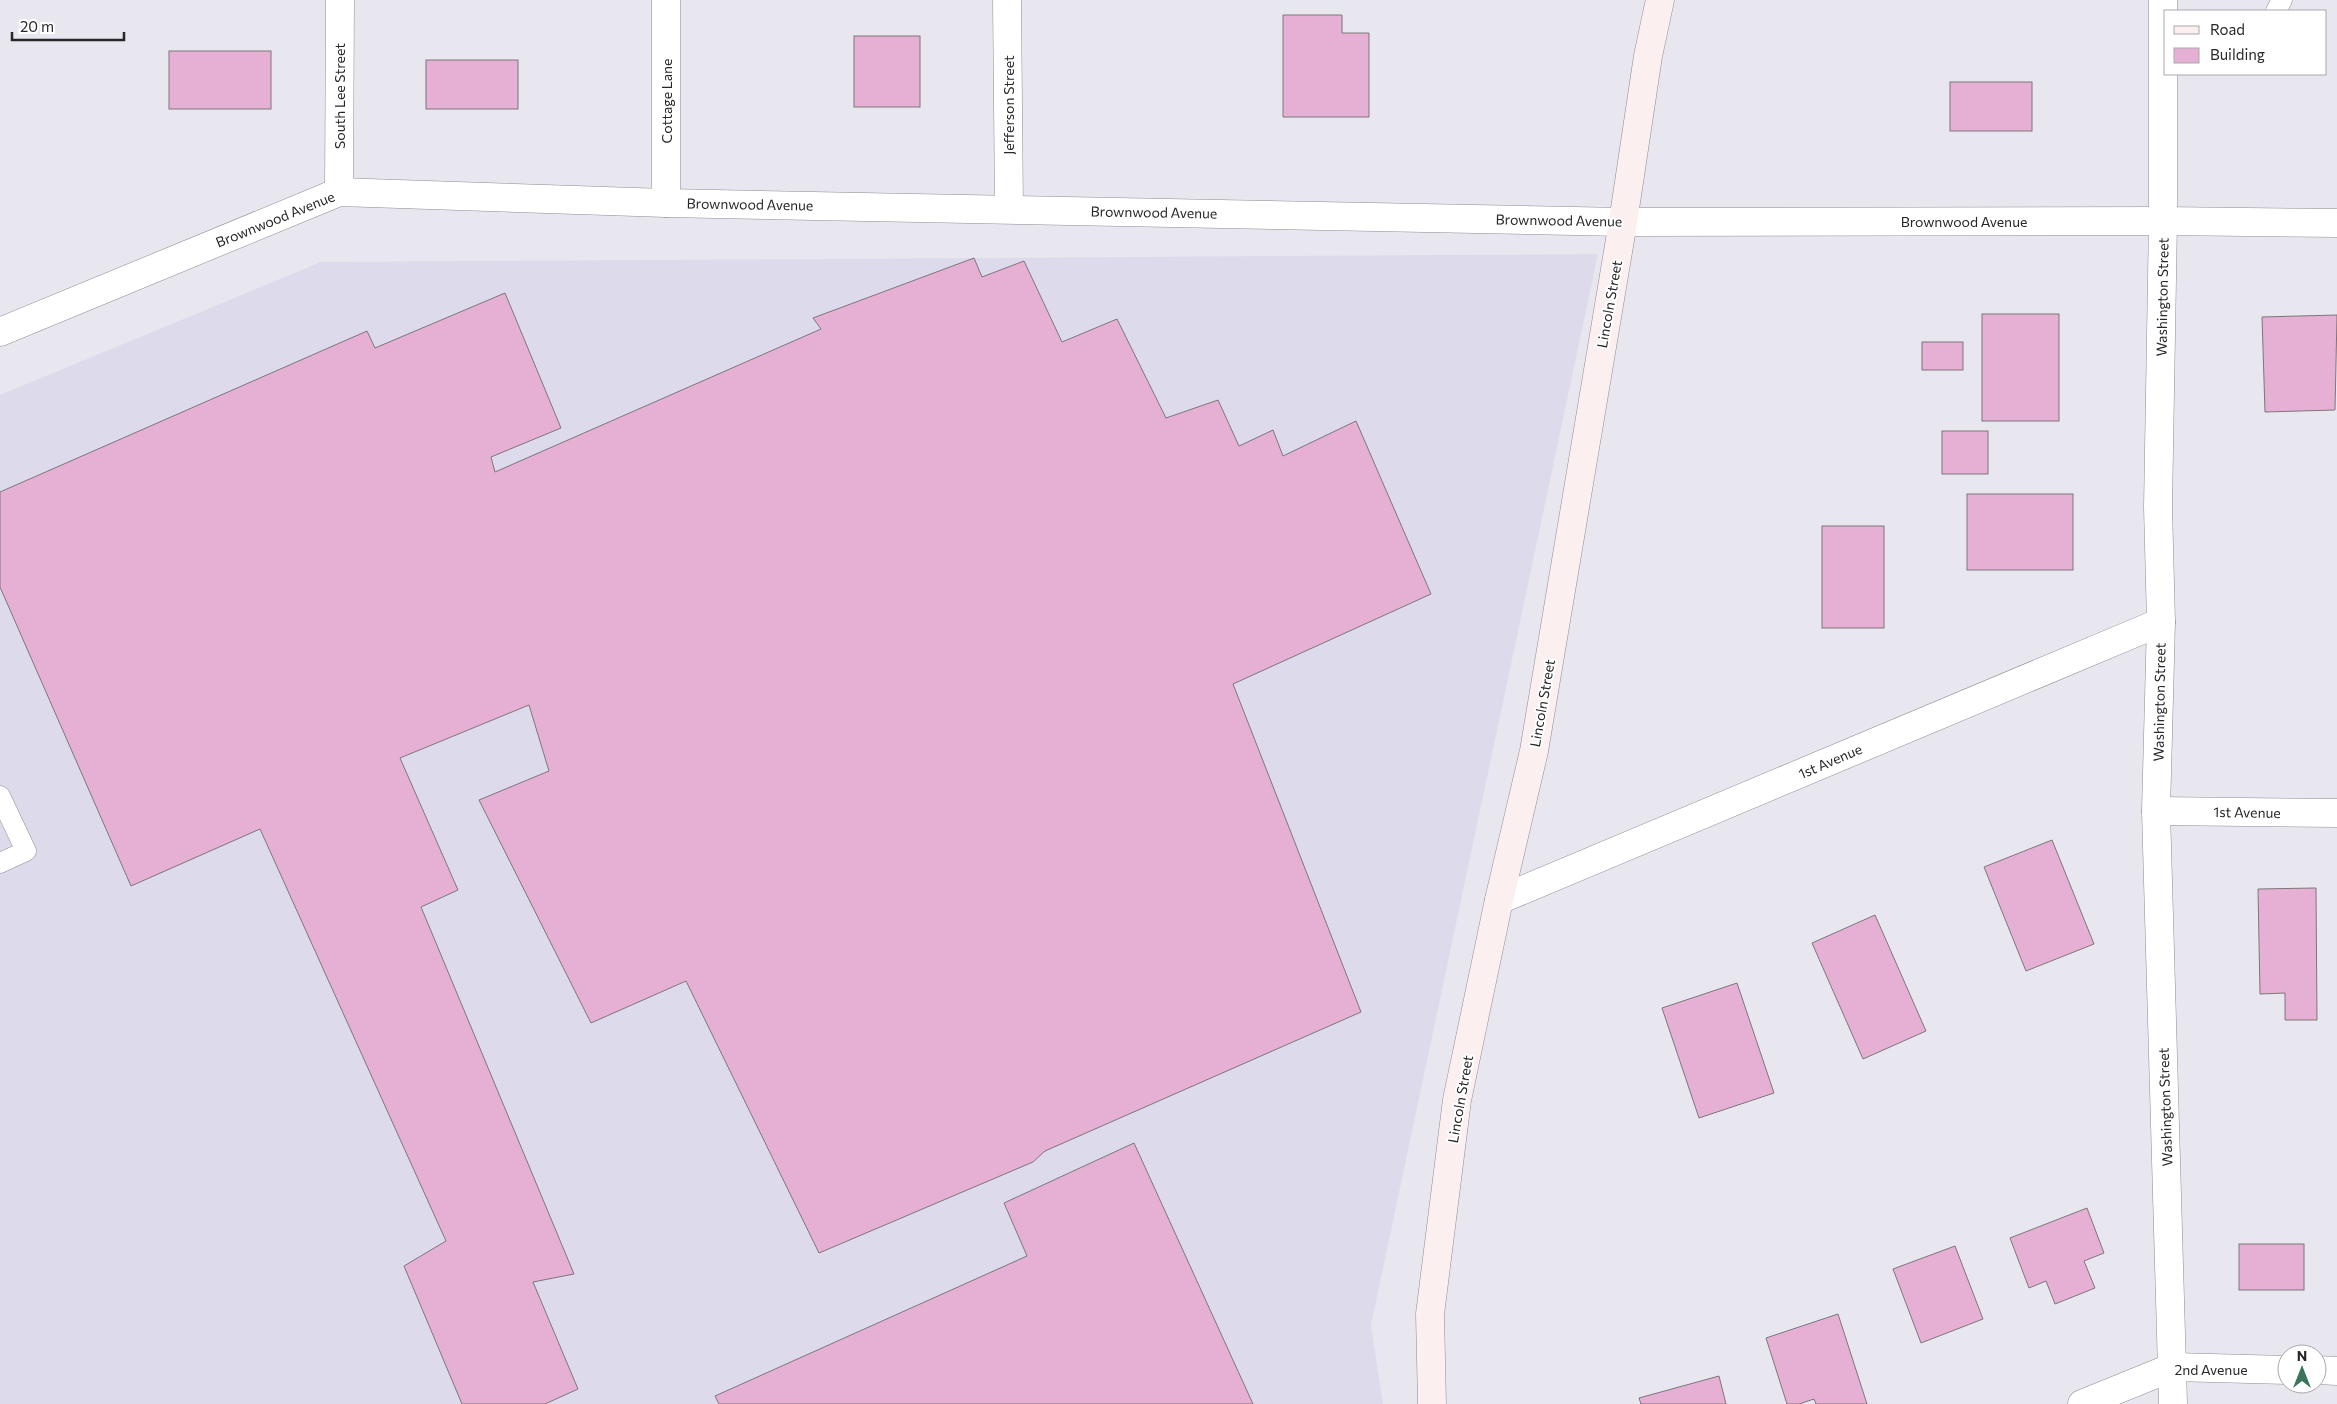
<svg xmlns="http://www.w3.org/2000/svg" width="2337" height="1404" font-family="Commissioner,sans-serif">
  <style>
    .built { fill: #dddbeb }
    .building { fill: #e5b0d4; stroke: #7d767a }
    .lines { fill: none; stroke-linecap: round; stroke-linejoin: round }
    .lane-casing { stroke: #8d8c93; stroke-width: 21 }
    .street-casing { stroke: #8d8c93; stroke-width: 29 }
    .secondary-casing { stroke: #8d8c93; stroke-width: 29 }
    .lane { stroke: #fff; stroke-width: 20 }
    .street { stroke: #fff; stroke-width: 28 }
    .secondary { stroke: #fbeff0; stroke-width: 28 }
    .labels { text-anchor: middle; dominant-baseline: central; stroke-width: 4; stroke-linejoin: round; paint-order: stroke }
    .street-label { font-size: 14px; fill: #27272a; stroke: #fff }
  </style>
  <rect width="100%" height="100%" fill="#e8e7ef"/>
  <polygon class="built" points="1598,254 1371,1325 1383,1404 0,1404 0,395 321,262"/>
  <g class="building">
    <polygon points="1283,15 1342,15 1342,33 1369,33 1369,117 1283,117"/>
    <rect x="854" y="36" width="66" height="71"/>
    <rect x="169" y="51" width="102" height="58"/>
    <rect x="426" y="60" width="92" height="49"/>
    <rect x="1950" y="82" width="82" height="49"/>
    <polygon points="974,258 982,277 1024,261 1062,342 1117,319 1166,418 1218,400 1239,446 1273,430 1283,456 1356,421 1431,594 1233,684 1361,1012 1045,1151 1033,1162 819,1253 686,981 591,1023 479,800 549,771 529,705 400,758 458,890 421,907 574,1274 533,1282 578,1389 545,1404 462,1404 404,1266 446,1241 260,829 131,886 0,587 0,492 367,331 375,348 505,293 561,428 491,457 495,472 821,329 813,318"/>
    <rect x="1982" y="314" width="77" height="107"/>
    <polygon points="2337,315 2335,410 2265,412 2262,317"/>
    <rect x="1922" y="342" width="41" height="28"/>
    <rect x="1942" y="431" width="46" height="43"/>
    <rect x="1967" y="494" width="106" height="76"/>
    <rect x="1822" y="526" width="62" height="102"/>
    <polygon points="2052,840 2094,944 2026,971 1984,867"/>
    <polygon points="2316,888 2317,1020 2285,1020 2285,993 2260,994 2258,889"/>
    <polygon points="1875,915 1926,1031 1863,1059 1812,943"/>
    <polygon points="1737,983 1774,1093 1699,1118 1662,1008"/>
    <polygon points="1134,1143 1253,1404 719,1404 715,1396 1027,1256 1004,1203"/>
    <polygon points="2087,1208 2104,1253 2084,1261 2095,1288 2055,1304 2046,1281 2029,1288 2010,1238"/>
    <rect x="2239" y="1244" width="65" height="46"/>
    <polygon points="1955,1246 1983,1319 1921,1343 1893,1269"/>
    <polygon points="1838,1314 1867,1404 1816,1404 1814,1399 1799,1404 1787,1404 1766,1338"/>
    <polygon points="1719,1376 1726,1404 1641,1404 1639,1398"/>
  </g>
  <g class="lines">
    <defs>
      <g id="lane">
        <polyline points="2276,11 2282,0"/>
        <polyline points="0,796 26,851 0,863"/>
      </g>
      <g id="street">
        <polyline points="666,0 666,203"/>
        <polyline points="1007,0 1009,209"/>
        <polyline points="2163,0 2163,221 2158,507 2161,622 2156,811 2173,1404"/>
        <polyline points="339,192 340,0"/>
        <polyline points="0,332 339,192 666,203 1623,222 2163,221 2337,223"/>
        <polyline points="2156,811 2337,813"/>
        <polyline points="1499,900 2161,622"/>
        <polyline points="2317,1370 2337,1371"/>
        <polyline points="2082,1404 2173,1367 2287,1370"/>
      </g>
      <polyline id="secondary" points="1432,1404 1430,1314 1457,1100 1499,900 1534,751 1623,222 1648,56 1660,0"/>
    </defs>
    <use href="#lane" class="lane-casing"/>
    <use href="#street" class="street-casing"/>
    <use href="#secondary" class="secondary-casing"/>
    <use href="#lane" class="lane"/>
    <use href="#street" class="street"/>
    <use href="#secondary" class="secondary"/>
  </g>
  <g class="labels">
    <g class="street-label">
      <text transform="translate(339 96) rotate(-90)">South Lee Street</text>
      <text transform="translate(666 101) rotate(-90)">Cottage Lane</text>
      <text transform="translate(1008 105) rotate(-90)">Jefferson Street</text>
      <text transform="translate(750 204) rotate(1)">Brownwood Avenue</text>
      <text transform="translate(1154 212) rotate(1)">Brownwood Avenue</text>
      <text transform="translate(275 219) rotate(-22)">Brownwood Avenue</text>
      <text transform="translate(1559 220) rotate(1)">Brownwood Avenue</text>
      <text x="1964" y="221">Brownwood Avenue</text>
      <text transform="translate(2162 297) rotate(-89)">Washington Street</text>
      <text transform="translate(1609 304) rotate(-80)">Lincoln Street</text>
      <text transform="translate(2159 702) rotate(-89)">Washington Street</text>
      <text transform="translate(1542 703) rotate(-80)">Lincoln Street</text>
      <text transform="translate(1830 761) rotate(-23)">1st Avenue</text>
      <text transform="translate(2247 812) rotate(1)">1st Avenue</text>
      <text transform="translate(1460 1099) rotate(-80)">Lincoln Street</text>
      <text transform="translate(2165 1107) rotate(-92)">Washington Street</text>
      <text x="2211" y="1369">2nd Avenue</text>
    </g>
  </g>
  <rect x="2164" y="10" width="162" height="65" fill="#ffffff" stroke="#a9a9aa"/>
  <rect x="2174" y="26" width="25" height="8" fill="#fbeff0" stroke="#a9a9aa"/>
  <text x="2210" y="35" font-size="15" fill="#27272a">Road</text>
  <rect x="2174" y="48" width="25" height="15" fill="#e5b0d4" stroke="#a9a9aa"/>
  <text x="2210" y="60" font-size="15" fill="#27272a">Building</text>
  <g transform="translate(2302 1369)"><circle r="24" fill="#ffffff" stroke="#a9a9aa"/>
  <path d="M0-4L9 19L0 12L-9 19Z" fill="#3a745d"/>
  <text y="-8" font-size="14" font-weight="bold" text-anchor="middle" fill="#27272a">N</text>
  </g>
  <path d="M12 32v8h112v-8" fill="none" stroke="#27272a" stroke-width="2.5"/>
  <text x="20" y="32" font-size="15" fill="#27272a" stroke="#ffffff" stroke-width="4" paint-order="stroke">20 m</text>
</svg>
